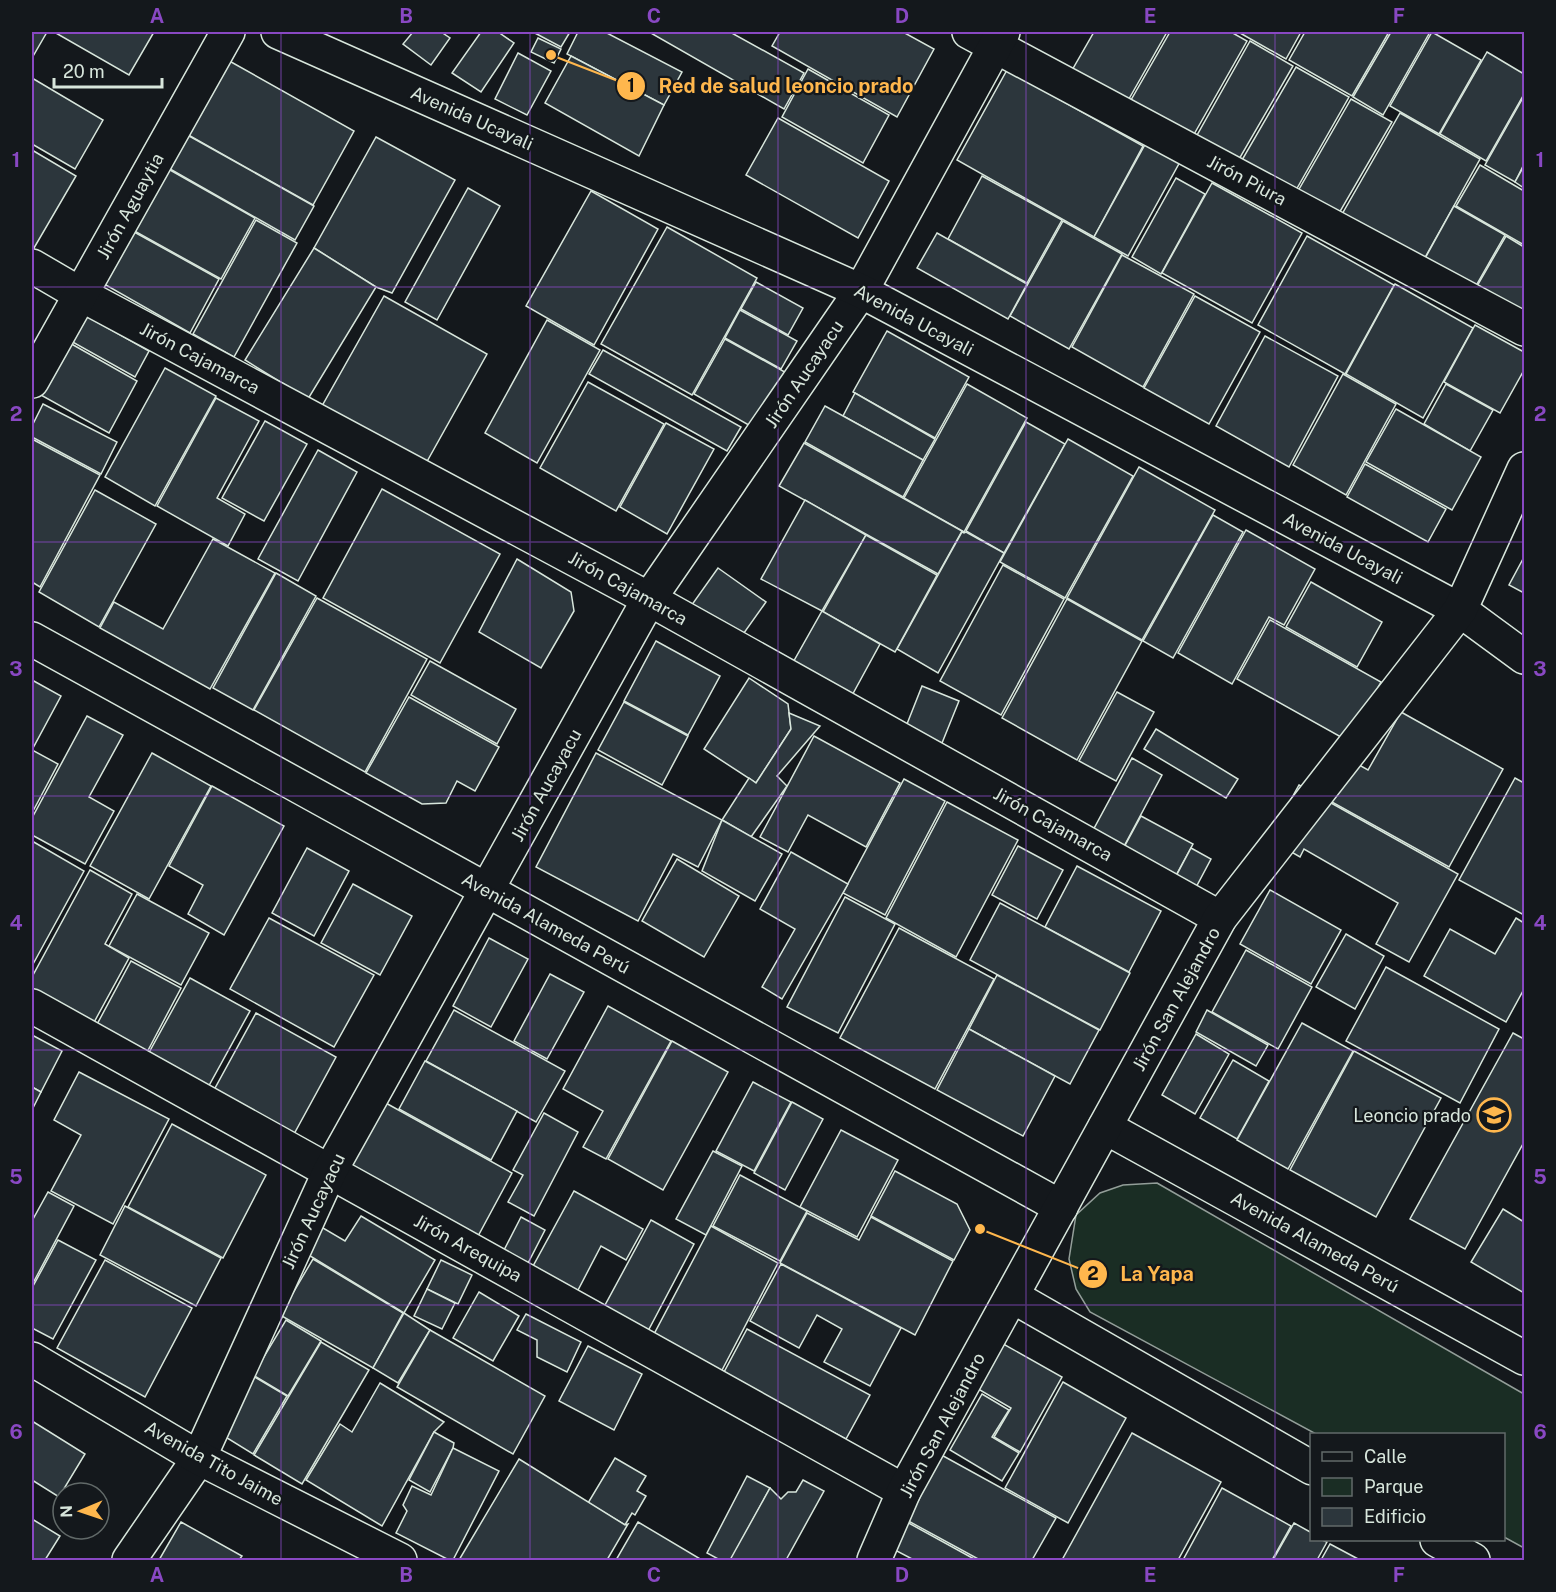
<svg xmlns="http://www.w3.org/2000/svg" width="1556" height="1592" font-family="'Public Sans',sans-serif">
  <style>
    .green { fill: #1a2d24; stroke: #939e99; stroke-width: 1.5 }
    .building { fill: #2c363c; stroke: #d8e6dc; stroke-width: 1.5 }
    .lines { fill: none; stroke-linecap: round; stroke-linejoin: round }
    .street-casing { stroke: #d8e6dc; stroke-width: 36 }
    .secondary-casing { stroke: #d8e6dc; stroke-width: 36 }
    .highway-casing { stroke: #d8e6dc; stroke-width: 36 }
    .street { stroke: #14181c; stroke-width: 33 }
    .secondary { stroke: #14181c; stroke-width: 33 }
    .highway { stroke: #14181c; stroke-width: 33 }
    .grid { fill: none; stroke: #8948c3; stroke-width: 1.5; stroke-opacity: 0.55 }
    .labels { text-anchor: middle; dominant-baseline: central; stroke-width: 4.5; stroke-linejoin: round; paint-order: stroke }
    .street-label { font-size: 18px; fill: #d8e6dc; stroke: #14181c }
    .poi-label { font-size: 18px; fill: #d8e6dc; stroke: #14181c; text-anchor: end }
    .leader { fill: none; stroke: #ffb74d; stroke-width: 2 }
    .callout-dot { fill: #ffb74d; stroke: #14181c; stroke-width: 2 }
    .mark-label { font-size: 18px; text-anchor: middle; font-weight: bold; fill: #111 }
    .callout-label { font-size: 20px; text-anchor: middle; font-weight: bold; fill: #ffb74d; stroke: #14181c; stroke-width: 4.5; stroke-linejoin: round; paint-order: stroke }
    .neatline { fill: none; stroke: #8948c3; stroke-width: 2 }
    .grid-label { font-size: 20px; text-anchor: middle; font-weight: bold; fill: #8948c3 }
  </style>
  <rect width="100%" height="100%" fill="#14181c"/>
  <polygon class="green" points="1157,1183 1524,1394 1524,1548 1504,1537 1504,1434 1316,1434 1090,1312 1076,1289 1069,1259 1076,1215 1100,1193 1123,1185"/>
  <g class="building">
    <polygon points="32,32 47,32 32,58"/>
    <polygon points="54,32 154,32 129,75"/>
    <polygon points="413,32 441,32 450,38 431,65 403,44"/>
    <polygon points="481,32 498,32 514,43 481,92 452,73"/>
    <polygon points="533,32 570,32 561,47"/>
    <polygon points="578,32 605,32 682,72 664,105 567,54"/>
    <polygon points="649,32 730,32 804,73 784,109"/>
    <polygon points="780,32 903,32 934,49 897,117 772,46"/>
    <polygon points="1094,32 1167,32 1126,104 1071,72"/>
    <polygon points="1170,32 1231,32 1247,41 1193,136 1131,100"/>
    <polygon points="1241,32 1301,32 1286,59 1240,33"/>
    <polygon points="1305,32 1389,32 1352,96 1289,60"/>
    <polygon points="1391,32 1430,32 1383,115 1353,97"/>
    <polygon points="1432,32 1481,60 1439,134 1390,106"/>
    <polygon points="538,38 561,49 554,63 531,52"/>
    <polygon points="1250,41 1293,66 1238,161 1196,137"/>
    <polygon points="1487,52 1524,74 1524,94 1486,161 1440,134"/>
    <polygon points="518,53 551,71 527,115 495,99"/>
    <polygon points="571,56 664,105 639,156 545,103"/>
    <polygon points="224,58 354,131 313,205 183,132"/>
    <polygon points="1296,67 1349,97 1296,190 1242,160"/>
    <polygon points="808,69 889,115 863,163 782,117"/>
    <polygon points="1007,70 1143,146 1094,237 957,160"/>
    <polygon points="32,78 103,120 75,169 32,144"/>
    <polygon points="1524,96 1524,164 1515,182 1485,165"/>
    <polygon points="1351,99 1392,122 1338,215 1298,191"/>
    <polygon points="1400,113 1480,159 1422,263 1341,216"/>
    <polygon points="778,118 889,181 858,238 746,175"/>
    <polygon points="182,132 314,206 295,240 163,165"/>
    <polygon points="376,137 455,180 392,293 376,287 314,248"/>
    <polygon points="1147,141 1181,160 1128,256 1094,237"/>
    <polygon points="32,150 76,176 34,248 32,246"/>
    <polygon points="1480,165 1524,191 1524,245 1456,206"/>
    <polygon points="163,166 255,218 221,279 129,228"/>
    <polygon points="1524,166 1524,188 1515,182"/>
    <polygon points="982,176 1062,220 1027,283 948,239"/>
    <polygon points="1176,178 1205,194 1161,274 1132,257"/>
    <polygon points="1212,183 1302,233 1252,323 1162,273"/>
    <polygon points="468,188 500,206 437,320 405,302"/>
    <polygon points="591,191 658,229 594,345 526,306"/>
    <polygon points="1454,206 1505,235 1473,291 1423,262"/>
    <polygon points="256,220 297,243 234,357 193,334"/>
    <polygon points="1063,221 1122,254 1069,349 1010,316"/>
    <polygon points="667,227 757,278 692,395 601,344"/>
    <polygon points="127,228 219,279 190,333 97,280"/>
    <polygon points="937,233 1027,284 1008,319 917,268"/>
    <polygon points="1307,236 1394,285 1345,374 1258,325"/>
    <polygon points="1506,236 1524,247 1524,314 1477,286"/>
    <polygon points="314,248 376,287 308,399 245,360"/>
    <polygon points="1122,255 1194,294 1143,387 1072,347"/>
    <polygon points="756,282 803,308 788,335 741,309"/>
    <polygon points="1395,284 1473,328 1423,418 1346,374"/>
    <polygon points="384,296 487,354 425,465 322,406"/>
    <polygon points="1195,296 1260,332 1209,424 1144,388"/>
    <polygon points="740,310 797,341 781,369 725,338"/>
    <polygon points="83,314 149,351 135,377 69,340"/>
    <polygon points="547,320 600,350 537,463 485,433"/>
    <polygon points="1475,325 1524,352 1524,370 1500,413 1444,382"/>
    <polygon points="887,331 969,377 935,438 853,392"/>
    <polygon points="1265,336 1338,376 1289,467 1216,426"/>
    <polygon points="725,339 792,376 761,432 694,394"/>
    <polygon points="68,342 137,381 109,433 39,394"/>
    <polygon points="603,350 741,427 727,451 589,374"/>
    <polygon points="165,368 216,396 155,506 105,477"/>
    <polygon points="1343,374 1396,404 1346,495 1293,465"/>
    <polygon points="588,382 664,424 616,511 540,468"/>
    <polygon points="967,384 1027,418 964,532 904,498"/>
    <polygon points="1446,384 1493,410 1470,451 1424,424"/>
    <polygon points="855,393 935,439 923,460 843,416"/>
    <polygon points="216,398 259,421 217,498 245,514 228,546 157,506"/>
    <polygon points="43,404 117,442 101,474 32,437 32,426"/>
    <polygon points="825,406 923,460 903,497 805,442"/>
    <polygon points="1396,409 1481,457 1452,510 1366,462"/>
    <polygon points="265,421 307,444 264,521 222,498"/>
    <polygon points="1026,422 1065,444 1004,553 966,531"/>
    <polygon points="666,423 714,449 667,534 620,507"/>
    <polygon points="32,439 100,475 40,587 32,582"/>
    <polygon points="1068,439 1133,476 1065,598 1000,562"/>
    <polygon points="804,443 962,531 938,574 779,486"/>
    <polygon points="318,450 357,472 298,581 258,559"/>
    <polygon points="1365,464 1446,509 1428,542 1347,497"/>
    <polygon points="1139,467 1215,510 1142,640 1067,598"/>
    <polygon points="382,489 500,554 440,663 323,598"/>
    <polygon points="95,490 156,524 99,627 39,592"/>
    <polygon points="805,500 866,535 822,611 761,579"/>
    <polygon points="1213,515 1243,532 1173,658 1143,641"/>
    <polygon points="1246,530 1315,569 1284,625 1269,617 1232,684 1178,653"/>
    <polygon points="962,532 964,533 966,532 1004,553 938,673 897,649"/>
    <polygon points="866,535 937,575 895,652 823,612"/>
    <polygon points="213,539 275,573 210,689 100,628 114,602 163,629"/>
    <polygon points="1524,557 1524,593 1509,585"/>
    <polygon points="517,559 571,592 574,611 541,668 479,632"/>
    <polygon points="1003,565 1064,599 1001,715 940,681"/>
    <polygon points="718,568 766,602 739,640 691,606"/>
    <polygon points="276,573 316,596 253,710 213,688"/>
    <polygon points="1311,582 1382,622 1357,667 1286,627"/>
    <polygon points="317,598 427,659 365,772 254,710"/>
    <polygon points="1067,599 1142,641 1077,760 1002,718"/>
    <polygon points="822,611 880,644 850,699 791,666"/>
    <polygon points="1270,620 1381,682 1348,741 1237,679"/>
    <polygon points="656,641 720,676 688,735 624,701"/>
    <polygon points="430,661 516,709 497,744 411,695"/>
    <polygon points="749,678 788,704 791,729 756,783 704,749"/>
    <polygon points="32,680 61,696 32,750 58,764 32,813"/>
    <polygon points="922,686 959,701 942,743 905,729"/>
    <polygon points="1117,692 1154,712 1116,781 1079,761"/>
    <polygon points="409,697 499,747 475,791 457,781 446,803 422,804 366,773"/>
    <polygon points="624,702 688,736 662,785 598,750"/>
    <polygon points="1401,712 1503,769 1449,867 1312,791 1334,751 1368,770"/>
    <polygon points="789,713 820,726 777,776 787,786 751,837 722,820 749,778 756,783 791,729"/>
    <polygon points="87,716 123,735 89,797 114,811 85,864 32,835 32,818"/>
    <polygon points="1156,729 1238,779 1226,798 1144,749"/>
    <polygon points="814,736 900,783 866,847 808,815 788,852 760,837"/>
    <polygon points="152,753 211,786 149,899 90,866"/>
    <polygon points="596,753 722,820 698,867 673,854 638,921 536,867"/>
    <polygon points="1132,758 1162,775 1122,850 1091,834"/>
    <polygon points="1515,778 1524,783 1524,915 1459,880"/>
    <polygon points="904,779 945,801 885,915 843,893"/>
    <polygon points="1299,785 1458,874 1409,962 1376,944 1398,903 1304,849 1300,857 1269,839"/>
    <polygon points="212,786 284,826 224,935 188,914 203,885 169,866"/>
    <polygon points="947,802 1018,840 956,957 886,918"/>
    <polygon points="1141,816 1193,844 1174,879 1122,851"/>
    <polygon points="722,820 782,854 755,901 702,871"/>
    <polygon points="32,841 84,871 32,966"/>
    <polygon points="1018,846 1063,870 1037,919 992,895"/>
    <polygon points="307,848 349,871 314,936 272,913"/>
    <polygon points="1191,848 1211,859 1194,891 1174,880"/>
    <polygon points="791,852 848,884 782,999 762,987 795,929 760,909"/>
    <polygon points="677,859 739,896 704,957 642,921"/>
    <polygon points="1077,866 1161,911 1129,972 1045,927"/>
    <polygon points="90,870 132,894 105,944 129,958 92,1026 32,992 32,977"/>
    <polygon points="353,884 412,916 380,975 321,943"/>
    <polygon points="1270,890 1341,930 1311,984 1240,944"/>
    <polygon points="137,894 209,933 181,985 109,946"/>
    <polygon points="845,897 895,924 838,1033 787,1007"/>
    <polygon points="1000,903 1130,973 1100,1030 970,960"/>
    <polygon points="269,918 374,975 334,1047 230,989"/>
    <polygon points="1516,918 1524,923 1524,989 1506,1022 1424,976 1450,929 1495,954"/>
    <polygon points="899,928 994,979 935,1089 840,1038"/>
    <polygon points="1346,934 1384,956 1355,1009 1316,987"/>
    <polygon points="489,938 528,959 491,1027 453,1006"/>
    <polygon points="1246,950 1312,987 1278,1049 1212,1012"/>
    <polygon points="131,961 181,988 145,1056 95,1028"/>
    <polygon points="1386,967 1499,1029 1460,1103 1346,1041"/>
    <polygon points="550,974 584,992 547,1059 514,1041"/>
    <polygon points="997,975 1099,1030 1070,1084 969,1029"/>
    <polygon points="190,978 250,1011 206,1091 146,1058"/>
    <polygon points="608,1006 671,1041 606,1159 583,1147 603,1111 563,1089"/>
    <polygon points="454,1010 565,1071 536,1122 426,1061"/>
    <polygon points="1207,1010 1268,1045 1256,1066 1196,1032"/>
    <polygon points="256,1013 336,1057 294,1134 214,1090"/>
    <polygon points="1302,1023 1353,1051 1288,1169 1237,1140"/>
    <polygon points="969,1029 1055,1076 1023,1136 937,1090"/>
    <polygon points="1513,1033 1524,1039 1524,1142 1465,1249 1410,1219"/>
    <polygon points="1196,1034 1229,1054 1195,1114 1162,1095"/>
    <polygon points="32,1035 62,1051 41,1092 32,1087"/>
    <polygon points="672,1041 728,1072 663,1190 608,1159"/>
    <polygon points="1354,1051 1441,1098 1376,1217 1290,1170"/>
    <polygon points="1233,1060 1269,1081 1237,1139 1200,1118"/>
    <polygon points="425,1061 517,1111 491,1160 399,1109"/>
    <polygon points="79,1072 169,1119 113,1224 51,1191 81,1135 54,1120"/>
    <polygon points="753,1082 791,1102 754,1171 716,1151"/>
    <polygon points="32,1087 41,1092 32,1110"/>
    <polygon points="384,1102 512,1173 477,1238 349,1167"/>
    <polygon points="792,1102 823,1119 785,1190 754,1173"/>
    <polygon points="544,1113 578,1132 534,1216 508,1202 523,1175 513,1170"/>
    <polygon points="172,1124 266,1175 223,1258 128,1207"/>
    <polygon points="841,1130 898,1160 857,1237 800,1207"/>
    <polygon points="713,1151 742,1166 706,1235 676,1219"/>
    <polygon points="895,1171 957,1204 970,1230 954,1260 871,1216"/>
    <polygon points="740,1175 807,1211 780,1261 713,1226"/>
    <polygon points="574,1191 643,1229 626,1260 601,1246 577,1292 532,1268"/>
    <polygon points="48,1192 74,1206 32,1285 32,1221"/>
    <polygon points="125,1206 221,1258 196,1306 100,1255"/>
    <polygon points="1503,1209 1524,1222 1524,1293 1471,1262"/>
    <polygon points="807,1213 859,1240 871,1217 953,1261 915,1335 780,1263"/>
    <polygon points="361,1216 435,1260 404,1313 302,1251 318,1225 345,1241"/>
    <polygon points="521,1217 545,1230 525,1269 501,1256"/>
    <polygon points="651,1220 694,1244 648,1331 604,1307"/>
    <polygon points="711,1226 778,1263 721,1372 653,1336"/>
    <polygon points="58,1240 96,1260 53,1339 32,1328 32,1288"/>
    <polygon points="313,1259 403,1313 373,1368 280,1315"/>
    <polygon points="105,1260 192,1308 145,1397 57,1348"/>
    <polygon points="441,1260 472,1275 458,1304 427,1289"/>
    <polygon points="781,1264 901,1328 870,1386 824,1362 842,1329 817,1315 799,1348 750,1321"/>
    <polygon points="427,1289 455,1303 442,1329 414,1316"/>
    <polygon points="479,1292 519,1316 493,1361 453,1338"/>
    <polygon points="404,1313 430,1330 398,1383 373,1368"/>
    <polygon points="526,1314 581,1342 567,1372 537,1357 537,1340 517,1330"/>
    <polygon points="286,1320 321,1341 288,1396 253,1375"/>
    <polygon points="747,1329 870,1395 846,1439 723,1374"/>
    <polygon points="430,1330 545,1396 513,1454 397,1387"/>
    <polygon points="998,1341 1062,1377 1020,1452 994,1437 1011,1408 973,1386"/>
    <polygon points="321,1342 369,1370 302,1484 254,1455"/>
    <polygon points="588,1346 642,1374 614,1430 559,1401"/>
    <polygon points="253,1376 287,1396 253,1454 219,1433"/>
    <polygon points="1063,1382 1126,1418 1068,1523 1005,1488"/>
    <polygon points="380,1383 444,1422 434,1432 382,1526 306,1480 340,1424 352,1432"/>
    <polygon points="982,1394 1009,1410 992,1437 1019,1453 1002,1481 950,1450"/>
    <polygon points="32,1421 85,1454 59,1497 32,1480"/>
    <polygon points="434,1432 454,1443 453,1448 430,1492 409,1480"/>
    <polygon points="1132,1433 1221,1482 1178,1560 1062,1560"/>
    <polygon points="453,1448 499,1471 453,1560 449,1560 396,1533 407,1511 403,1505 412,1486 431,1495"/>
    <polygon points="936,1452 1056,1518 1032,1560 980,1560 901,1517"/>
    <polygon points="615,1458 646,1476 637,1491 646,1496 635,1515 632,1513 625,1525 588,1503"/>
    <polygon points="519,1459 625,1525 628,1524 607,1560 459,1560"/>
    <polygon points="747,1476 770,1488 731,1560 720,1560 707,1553"/>
    <polygon points="803,1480 824,1491 786,1560 730,1560 770,1488 781,1499 788,1492 796,1492"/>
    <polygon points="1222,1488 1291,1526 1272,1560 1183,1560"/>
    <polygon points="32,1519 60,1536 45,1560 36,1560 32,1558"/>
    <polygon points="905,1521 976,1560 914,1560 891,1548"/>
    <polygon points="181,1522 242,1556 239,1560 159,1560"/>
    <polygon points="638,1522 702,1560 616,1560"/>
    <polygon points="1294,1523 1312,1533 1312,1540 1322,1540 1327,1542 1317,1560 1273,1560"/>
    <polygon points="1330,1544 1360,1560 1321,1560"/>
  </g>
  <g class="lines">
    <defs>
      <g id="street">
        <polyline points="969,32 1524,329"/>
        <polyline points="32,266 80,294 649,599 1220,918"/>
        <polyline points="32,381 228,32"/>
        <polyline points="32,639 1061,1207"/>
        <polyline points="32,1006 904,1491"/>
        <polyline points="129,1560 199,1458 330,1171 649,599 861,291 1003,32"/>
      </g>
      <g id="secondary">
        <polyline points="278,32 861,291 1460,610 1524,657"/>
        <polyline points="1105,1127 1524,1358"/>
        <polyline points="1012,1296 1312,1468"/>
        <polyline points="1437,1540 1473,1560"/>
        <polyline points="874,1560 904,1491 1220,918 1460,610 1524,469"/>
      </g>
      <polyline id="highway" points="32,1359 199,1458 400,1560"/>
    </defs>
    <use href="#street" class="street-casing"/>
    <use href="#secondary" class="secondary-casing"/>
    <use href="#highway" class="highway-casing"/>
    <use href="#street" class="street"/>
    <use href="#secondary" class="secondary"/>
    <use href="#highway" class="highway"/>
  </g>
  <path class="grid" d="M281,32V1560M530,32V1560M778,32V1560M1026,32V1560M1275,32V1560M32,287H1524M32,542H1524M32,796H1524M32,1050H1524M32,1305H1524"/>
  <defs>
    <symbol id="school-ring" viewBox="-11 -11 22 22"><circle r="9.5" fill="#14181c" stroke="#ffb74d" stroke-width="1.5"/><path d="M0-5L7-2L0 1L-7-2ZM-4 1L0 2.5L4 1V4Q0 6-4 4Z" fill="#ffb74d"/></symbol>
  </defs>
  <g fill-rule="evenodd">
    <use href="#school-ring" x="1475" y="1096" width="38" height="38"/>
  </g>
  <g class="labels">
    <g class="street-label">
      <text transform="translate(472 118) rotate(24)">Avenida Ucayali</text>
      <text transform="translate(1247 180) rotate(28)">Jirón Piura</text>
      <text transform="translate(130 206) rotate(-61)">Jirón Aguaytia</text>
      <text transform="translate(914 320) rotate(28)">Avenida Ucayali</text>
      <text transform="translate(200 358) rotate(28)">Jirón Cajamarca</text>
      <text transform="translate(804 374) rotate(-56)">Jirón Aucayacu</text>
      <text transform="translate(1343 548) rotate(28)">Avenida Ucayali</text>
      <text transform="translate(628 588) rotate(29)">Jirón Cajamarca</text>
      <text transform="translate(546 785) rotate(-61)">Jirón Aucayacu</text>
      <text transform="translate(1053 824) rotate(29)">Jirón Cajamarca</text>
      <text transform="translate(546 923) rotate(29)">Avenida Alameda Perú</text>
      <text transform="translate(1176 999) rotate(-61)">Jirón San Alejandro</text>
      <text transform="translate(313 1211) rotate(-65)">Jirón Aucayacu</text>
      <text transform="translate(1315 1242) rotate(29)">Avenida Alameda Perú</text>
      <text transform="translate(468 1248) rotate(29)">Jirón Arequipa</text>
      <text transform="translate(942 1425) rotate(-62)">Jirón San Alejandro</text>
      <text transform="translate(214 1463) rotate(29)">Avenida Tito Jaime</text>
    </g>
    <g class="poi-label">
      <text x="1471" y="1115">Leoncio prado</text>
    </g>
  </g>
  <path class="leader" d="M551 55L631 86M980 1229L1093 1274"/>
  <g class="callout-dot">
    <circle cx="551" cy="55" r="6"/>
    <circle cx="980" cy="1229" r="6"/>
    <circle cx="631" cy="86" r="15"/>
    <circle cx="1093" cy="1274" r="15"/>
  </g>
  <g class="mark-label">
    <text x="631" y="92">1</text>
    <text x="1093" y="1280">2</text>
  </g>
  <g class="callout-label">
    <text x="786" y="93">Red de salud leoncio prado</text>
    <text x="1157" y="1281">La Yapa</text>
  </g>
  <rect width="1556" height="1592" fill="none" stroke="#14181c" stroke-width="66"/>
  <rect x="1310" y="1433" width="195" height="108" fill="#14181c" stroke="#626a69" stroke-width="1.5"/>
  <rect x="1322" y="1452" width="30" height="9" fill="#14181c" stroke="#626a69" stroke-width="1.5"/>
  <text x="1364" y="1463" font-size="18" fill="#d8e6dc">Calle</text>
  <rect x="1322" y="1478" width="30" height="18" fill="#1a2d24" stroke="#626a69" stroke-width="1.5"/>
  <text x="1364" y="1493" font-size="18" fill="#d8e6dc">Parque</text>
  <rect x="1322" y="1508" width="30" height="18" fill="#2c363c" stroke="#626a69" stroke-width="1.5"/>
  <text x="1364" y="1523" font-size="18" fill="#d8e6dc">Edificio</text>
  <g transform="translate(81 1511) rotate(268)"><circle r="28" fill="#14181c" stroke="#626a69" stroke-width="1.5"/>
  <path d="M0-4.5L10 22L0 15L-10 22Z" fill="#ffb74d"/>
  <text y="-9" font-size="16" font-weight="bold" text-anchor="middle" fill="#d8e6dc">N</text>
  </g>
  <path d="M54 78v9h108v-9" fill="none" stroke="#d8e6dc" stroke-width="3"/>
  <text x="63" y="78" font-size="18" fill="#d8e6dc" stroke="#14181c" stroke-width="4.5" paint-order="stroke">20 m</text>
  <rect x="33" y="33" width="1490" height="1526" class="neatline"/>
  <g class="grid-label">
    <text x="157" y="23">A</text>
    <text x="406" y="23">B</text>
    <text x="654" y="23">C</text>
    <text x="902" y="23">D</text>
    <text x="1150" y="23">E</text>
    <text x="1399" y="23">F</text>
    <text x="16" y="167">1</text>
    <text x="1540" y="167">1</text>
    <text x="16" y="421">2</text>
    <text x="1540" y="421">2</text>
    <text x="16" y="676">3</text>
    <text x="1540" y="676">3</text>
    <text x="16" y="930">4</text>
    <text x="1540" y="930">4</text>
    <text x="16" y="1184">5</text>
    <text x="1540" y="1184">5</text>
    <text x="16" y="1439">6</text>
    <text x="1540" y="1439">6</text>
    <text x="157" y="1582">A</text>
    <text x="406" y="1582">B</text>
    <text x="654" y="1582">C</text>
    <text x="902" y="1582">D</text>
    <text x="1150" y="1582">E</text>
    <text x="1399" y="1582">F</text>
  </g>
</svg>
